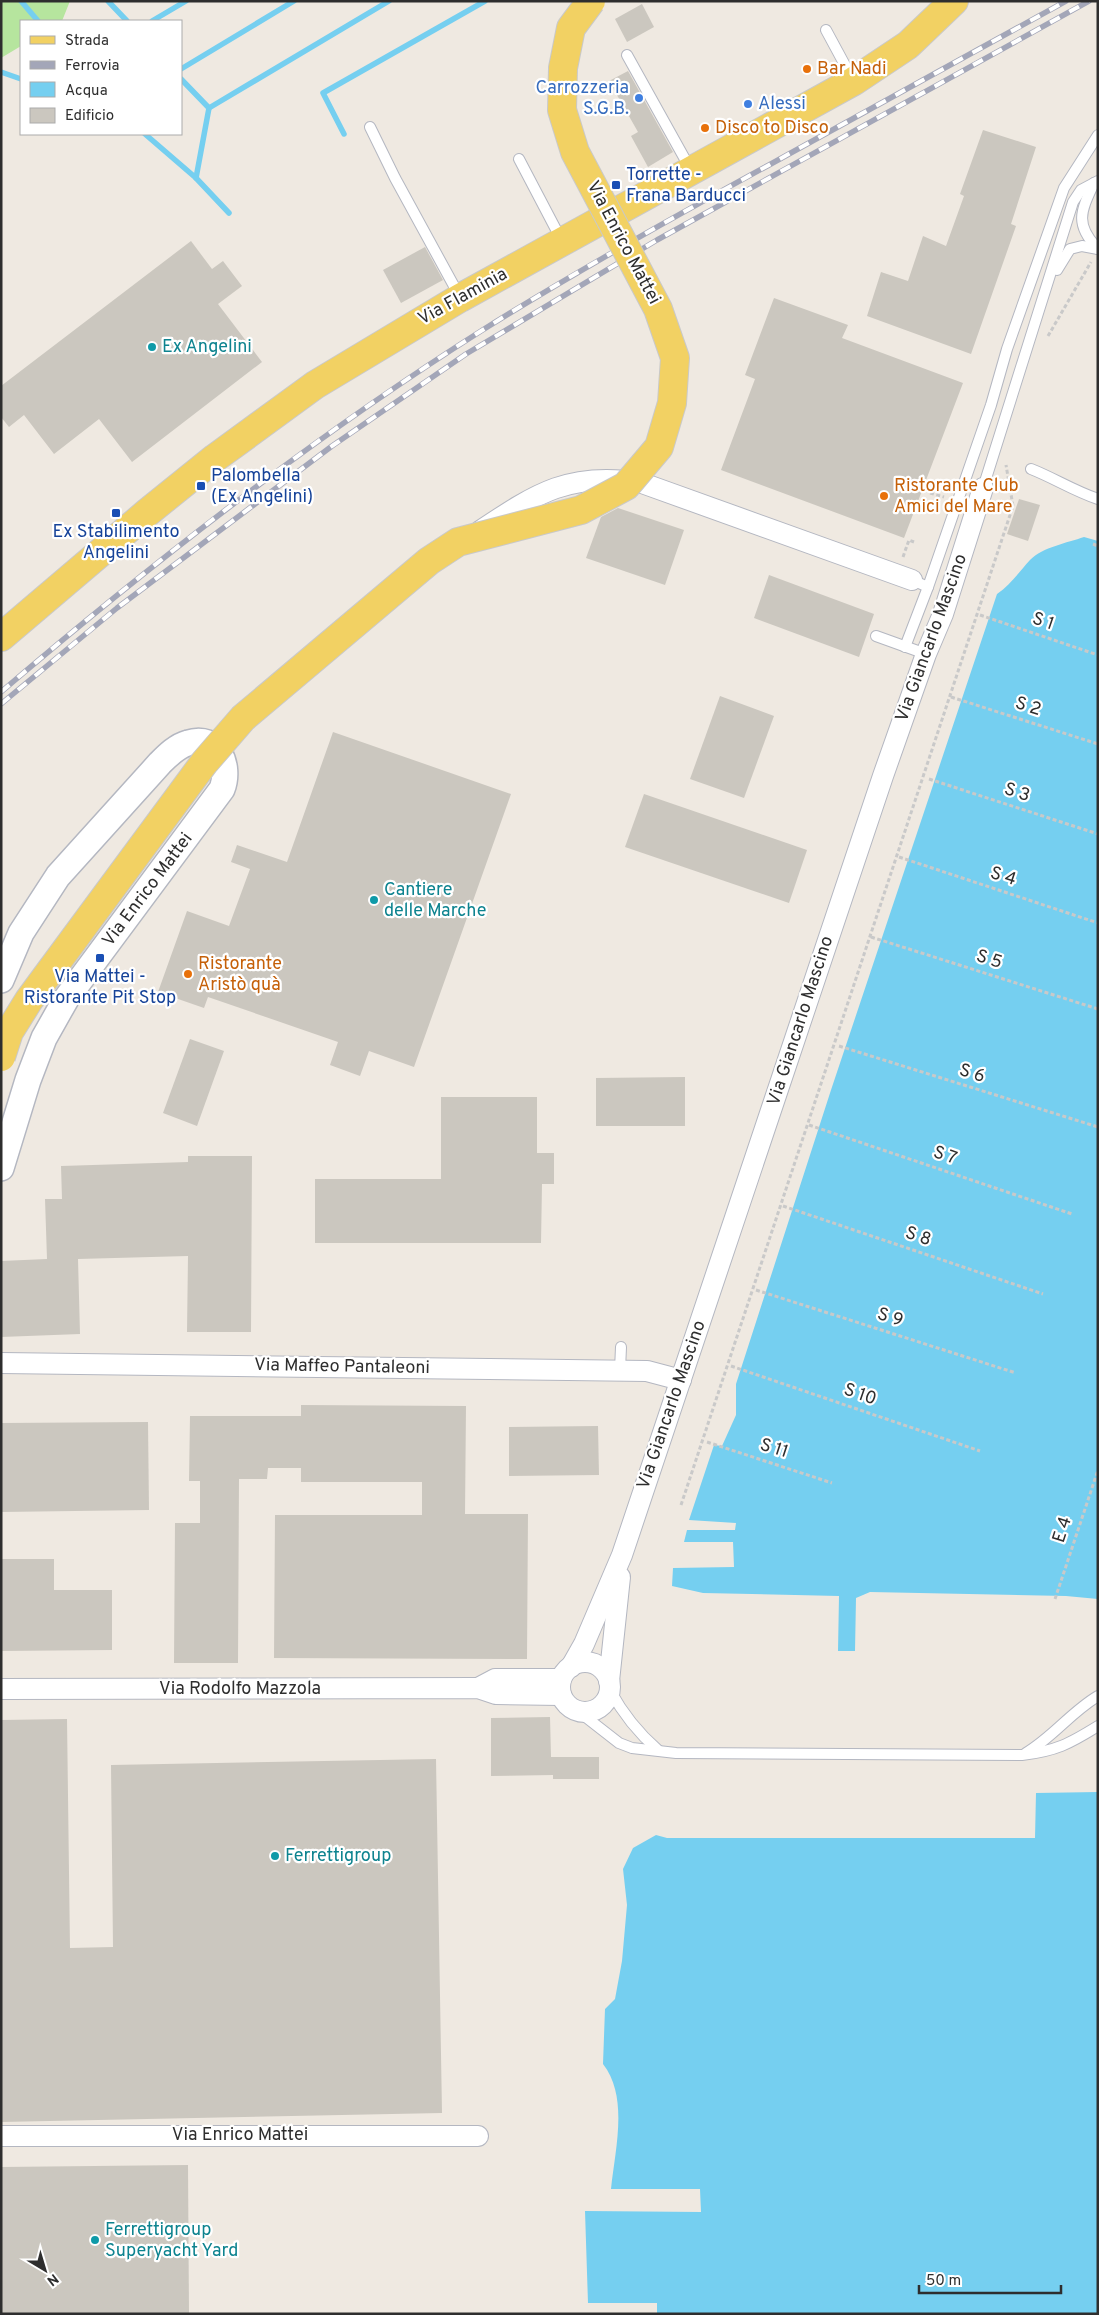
<svg xmlns="http://www.w3.org/2000/svg" width="1099" height="2315" font-family="Overpass,sans-serif">
  <style>
    .green { fill: #b6e59e }
    .water { fill: #75cff0 }
    .lines { fill: none; stroke-linecap: round; stroke-linejoin: round }
    .stream { stroke: #75cff0; stroke-width: 5.5 }
    .building { fill: #cbc7bf }
    .service-casing { stroke: #b4b7c1; stroke-width: 12 }
    .minor-casing { stroke: #b4b7c1; stroke-width: 22 }
    .tertiary-casing { stroke: #b4b7c1; stroke-width: 28 }
    .primary-casing { stroke: #c9c9c9; stroke-width: 30 }
    .path { stroke: #c9c9c9; stroke-width: 3; stroke-dasharray: 4 2.5; stroke-linecap: butt }
    .service { stroke: #fff; stroke-width: 10 }
    .minor { stroke: #fff; stroke-width: 20 }
    .tertiary { stroke: #fff; stroke-width: 25 }
    .primary { stroke: #f2d163; stroke-width: 28 }
    .rail-casing { stroke: #a3a6b8; stroke-width: 5.5 }
    .rail { stroke: #fff; stroke-width: 4; stroke-dasharray: 11; stroke-linecap: butt }
    .primary-bridge-casing { stroke: #c9c9c9; stroke-width: 30; stroke-linecap: butt }
    .primary-bridge { stroke: #f2d163; stroke-width: 28 }
    .food-dot { fill: #e8710a; stroke: #fff; stroke-width: 2 }
    .shop-dot { fill: #3f7fe0; stroke: #fff; stroke-width: 2 }
    .transit-dot { fill: #1a4fb4; stroke: #fff; stroke-width: 2 }
    .culture-dot { fill: #0f9aa8; stroke: #fff; stroke-width: 2 }
    .labels { text-anchor: middle; dominant-baseline: central; stroke-width: 4.5; stroke-linejoin: round; paint-order: stroke }
    .food-label { font-size: 18px; fill: #c56008; stroke: #fff; text-anchor: start }
    .shop-label { font-size: 18px; fill: #366cbe; stroke: #fff; text-anchor: end }
    .transit-label { font-size: 18px; fill: #164399; stroke: #fff; text-anchor: start }
    .street-label { font-size: 18px; fill: #2e2e2e; stroke: #fff }
    .culture-label { font-size: 18px; fill: #0d838f; stroke: #fff; text-anchor: start }
  </style>
  <rect width="100%" height="100%" fill="#efe9e1"/>
  <polygon class="green" points="1,1 70,1 62,21 21,21 21,46 1,58"/>
  <g class="water">
    <path d="M1084,537L1098,541V1599L1066,1596L870,1592L856,1598L855,1651H838L839,1596L703,1593L672,1586L673,1568L734,1567L733,1542H684L687,1530H735L736,1523L689,1520L714,1445L722,1446L736,1415V1384L831,1090L997,594C1011,584 1019,572 1030,560C1043,547 1067,543 1084,537Z"/>
    <path d="M1098,1792V2314H657V2303H588L585,2211L701,2212L700,2189H611C615,2150 629,2097 603,2064L605,2009L615,1999L622,1961L627,1905L623,1869L633,1848L656,1835L667,1838H1035L1036,1793Z"/>
  </g>
  <g class="lines">
    <g class="stream">
      <polyline points="21,1 38,21"/>
      <polyline points="108,1 127,21"/>
      <polyline points="152,21 186,1"/>
      <polyline points="181,69 294,1"/>
      <polyline points="1,72 21,79"/>
      <polyline points="181,79 209,108 196,178"/>
      <polyline points="209,108 389,1"/>
      <polyline points="145,134 196,178 229,213"/>
      <polyline points="344,134 323,93 485,1"/>
    </g>
  </g>
  <g class="building">
    <polygon points="642,4 654,27 627,42 615,19"/>
    <polygon points="628,71 673,152 648,167 631,136 638,132 609,81"/>
    <polygon points="983,130 1036,147 1011,224 1016,226 971,354 867,316 881,272 908,281 923,236 946,246 964,196 960,194"/>
    <polygon points="191,241 212,269 223,261 242,286 218,304 262,362 132,462 99,419 54,454 24,415 9,427 1,417 1,386"/>
    <polygon points="425,247 443,280 401,303 383,270"/>
    <polygon points="774,298 848,325 842,338 963,383 904,538 721,470 755,379 745,375"/>
    <polygon points="1019,499 1040,505 1028,541 1007,534"/>
    <polygon points="618,508 684,530 665,585 586,558 601,517"/>
    <polygon points="769,575 874,614 859,657 754,618"/>
    <polygon points="720,696 774,716 744,798 690,779"/>
    <polygon points="333,732 511,794 414,1067 369,1051 360,1076 330,1065 338,1042 208,997 204,1008 158,992 187,911 229,926 250,869 231,862 237,845 287,862"/>
    <polygon points="644,794 807,850 789,903 625,847"/>
    <polygon points="190,1039 224,1051 197,1126 163,1113"/>
    <polygon points="685,1077 685,1126 596,1126 596,1078"/>
    <polygon points="441,1097 537,1097 537,1153 554,1153 554,1184 542,1184 541,1243 315,1243 315,1179 441,1179"/>
    <polygon points="188,1156 252,1156 251,1332 187,1332 188,1256 78,1259 80,1334 1,1337 1,1261 47,1259 45,1199 62,1199 61,1166 188,1162"/>
    <polygon points="301,1405 466,1406 465,1514 528,1514 527,1659 274,1658 275,1515 422,1515 422,1482 301,1482 301,1468 268,1468 267,1479 239,1479 238,1663 174,1663 175,1523 200,1523 200,1481 189,1481 190,1416 301,1416"/>
    <polygon points="148,1422 149,1510 1,1512 1,1423"/>
    <polygon points="598,1426 599,1475 509,1476 509,1427"/>
    <polygon points="1,1559 54,1559 54,1590 112,1590 112,1650 1,1651"/>
    <polygon points="550,1717 551,1757 599,1757 599,1779 553,1779 553,1775 491,1776 491,1718"/>
    <polygon points="67,1719 70,1948 113,1947 111,1765 436,1759 442,2113 1,2122 1,1720"/>
    <polygon points="188,2165 189,2314 1,2314 1,2167"/>
  </g>
  <g class="lines">
    <defs>
      <g id="service">
        <polyline points="826,30 853,80"/>
        <polyline points="627,55 691,170"/>
        <polyline points="370,127 395,178 460,297"/>
        <polyline points="519,159 562,241"/>
        <path d="M1094,183C1081,211 1074,224 1098,249"/>
        <polyline points="1057,270 1070,249 1082,246 1098,249"/>
        <path d="M1031,469C1054,478 1074,491 1098,499"/>
        <polyline points="983,488 1073,202 1081,190 1098,181"/>
        <polyline points="912,580 928,587 991,405 1007,349 1064,188 1098,135"/>
        <polyline points="876,636 926,654"/>
        <polyline points="905,647 928,587"/>
        <polyline points="620,1370 621,1347"/>
        <path d="M610,1690C623,1714 637,1732 658,1750"/>
        <path d="M578,1711L619,1743L632,1748L676,1753L1022,1755C1056,1751 1069,1744 1098,1726"/>
        <path d="M1026,1753C1053,1737 1071,1712 1098,1696"/>
      </g>
      <g id="minor">
        <path d="M480,531C537,493 570,471 642,483L912,580"/>
        <polyline points="1,1363 647,1371 681,1380"/>
        <circle cx="585" cy="1687" r="25"/>
        <polyline points="571,1667 584,1644 622,1555 883,776 926,654 943,614 983,488"/>
        <polyline points="609,1681 620,1577"/>
        <polyline points="478,1688 495,1679 561,1679"/>
        <polyline points="1,1689 478,1688 496,1694 561,1695"/>
        <polyline points="1,2136 478,2136"/>
      </g>
      <path id="tertiary" d="M1,980L21,933L58,876L160,763C168,755 177,746 188,743C218,733 231,766 222,789L66,999L44,1038L28,1080L1,1168"/>
      <polyline id="primary" points="1,637 148,512 215,458 315,385 460,298 854,81 908,45 954,1"/>
    </defs>
    <use href="#service" class="service-casing"/>
    <use href="#minor" class="minor-casing"/>
    <use href="#tertiary" class="tertiary-casing"/>
    <use href="#primary" class="primary-casing"/>
    <g class="path">
      <polyline points="1048,336 1091,262"/>
      <polyline points="930,493 944,497"/>
      <polyline points="1093,544 1098,546"/>
      <polyline points="903,557 909,540 914,542"/>
      <polyline points="980,615 1098,655"/>
      <polyline points="951,697 1098,744"/>
      <polyline points="929,779 1098,834"/>
      <polyline points="899,857 1098,923"/>
      <polyline points="871,937 1098,1009"/>
      <polyline points="839,1046 1098,1127"/>
      <polyline points="809,1125 1072,1214"/>
      <polyline points="783,1206 1043,1294"/>
      <polyline points="756,1290 1016,1373"/>
      <polyline points="731,1366 980,1451"/>
      <polyline points="707,1442 832,1483"/>
      <polyline points="681,1505 1013,506 1006,465"/>
      <polyline points="1055,1599 1098,1470"/>
    </g>
    <use href="#service" class="service"/>
    <use href="#minor" class="minor"/>
    <use href="#tertiary" class="tertiary"/>
    <use href="#primary" class="primary"/>
    <defs>
      <g id="rail">
        <path d="M1,692C153,562 312,438 481,331C575,272 672,218 769,165C868,110 967,56 1066,1"/>
        <polyline points="1,704 117,608 332,446 466,354 657,240 1089,1"/>
      </g>
    </defs>
    <use href="#rail" class="rail-casing"/>
    <use href="#rail" class="rail"/>
    <defs>
      <polyline id="primary-bridge" points="1,1057 9,1032 29,1000 204,763 243,718 429,561 458,542 581,510 626,486 659,447 672,403 675,358 658,309 575,152 562,110 563,68 571,28 591,1"/>
    </defs>
    <use href="#primary-bridge" class="primary-bridge-casing"/>
    <use href="#primary-bridge" class="primary-bridge"/>
  </g>
  <g class="food-dot">
    <circle cx="807" cy="69" r="5"/>
    <circle cx="705" cy="128" r="5"/>
    <circle cx="884" cy="496" r="5"/>
    <circle cx="188" cy="974" r="5"/>
  </g>
  <g class="shop-dot">
    <circle cx="639" cy="98" r="5"/>
    <circle cx="748" cy="104" r="5"/>
  </g>
  <g class="transit-dot">
    <rect x="611" y="180" width="10" height="10" rx="2.5"/>
    <rect x="196" y="481" width="10" height="10" rx="2.5"/>
    <rect x="111" y="508" width="10" height="10" rx="2.5"/>
    <rect x="95" y="953" width="10" height="10" rx="2.5"/>
  </g>
  <g class="culture-dot">
    <circle cx="152" cy="347" r="5"/>
    <circle cx="374" cy="900" r="5"/>
    <circle cx="275" cy="1856" r="5"/>
    <circle cx="95" cy="2240" r="5"/>
  </g>
  <g class="labels">
    <g class="food-label">
      <text x="817" y="69">Bar Nadi</text>
      <text x="715" y="128">Disco to Disco</text>
      <text x="894" y="486">Ristorante Club<tspan x="894" dy="21">Amici del Mare</tspan></text>
      <text x="198" y="964">Ristorante<tspan x="198" dy="21">Aristò quà</tspan></text>
    </g>
    <g class="shop-label">
      <text x="629" y="88">Carrozzeria<tspan x="629" dy="21">S.G.B.</tspan></text>
      <text x="758" y="104" text-anchor="start">Alessi</text>
    </g>
    <g class="transit-label">
      <text x="626" y="175">Torrette -<tspan x="626" dy="21">Frana Barducci</tspan></text>
      <text x="211" y="476">Palombella<tspan x="211" dy="21">(Ex Angelini)</tspan></text>
      <text x="116" y="532" text-anchor="middle">Ex Stabilimento<tspan x="116" dy="21">Angelini</tspan></text>
      <text x="100" y="977" text-anchor="middle">Via Mattei -<tspan x="100" dy="21">Ristorante Pit Stop</tspan></text>
    </g>
    <g class="street-label">
      <text transform="translate(623 243) rotate(62)">Via Enrico Mattei</text>
      <text transform="translate(463 297) rotate(-29)">Via Flaminia</text>
      <text transform="translate(1043 622) rotate(19)">S 1</text>
      <text transform="translate(932 638) rotate(-70)">Via Giancarlo Mascino</text>
      <text transform="translate(1028 707) rotate(18)">S 2</text>
      <text transform="translate(1017 793) rotate(18)">S 3</text>
      <text transform="translate(1003 877) rotate(18)">S 4</text>
      <text transform="translate(148 890) rotate(-53)">Via Enrico Mattei</text>
      <text transform="translate(989 960) rotate(18)">S 5</text>
      <text transform="translate(801 1021) rotate(-72)">Via Giancarlo Mascino</text>
      <text transform="translate(972 1074) rotate(17)">S 6</text>
      <text transform="translate(945 1156) rotate(19)">S 7</text>
      <text transform="translate(918 1237) rotate(19)">S 8</text>
      <text transform="translate(890 1318) rotate(18)">S 9</text>
      <text transform="translate(342 1367) rotate(1)">Via Maffeo Pantaleoni</text>
      <text transform="translate(860 1395) rotate(19)">S 10</text>
      <text transform="translate(672 1405) rotate(-71)">Via Giancarlo Mascino</text>
      <text transform="translate(774 1449) rotate(18)">S 11</text>
      <text transform="translate(1063 1530) rotate(-72)">E 4</text>
      <text x="240" y="1689">Via Rodolfo Mazzola</text>
      <text x="240" y="2135">Via Enrico Mattei</text>
    </g>
    <g class="culture-label">
      <text x="162" y="347">Ex Angelini</text>
      <text x="384" y="890">Cantiere<tspan x="384" dy="21">delle Marche</tspan></text>
      <text x="285" y="1856">Ferrettigroup</text>
      <text x="105" y="2230">Ferrettigroup<tspan x="105" dy="21">Superyacht Yard</tspan></text>
    </g>
  </g>
  <rect width="1099" height="2315" fill="none" stroke="#2e2e2e" stroke-width="5"/>
  <rect x="20" y="20" width="162" height="115" fill="#ffffff" stroke="#ababab"/>
  <rect x="30" y="36" width="25" height="8" fill="#f2d163" stroke="#ababab"/>
  <text x="65" y="45" font-size="15" fill="#2e2e2e">Strada</text>
  <rect x="30" y="61" width="25" height="8" fill="#a3a6b8" stroke="#ababab"/>
  <text x="65" y="70" font-size="15" fill="#2e2e2e">Ferrovia</text>
  <rect x="30" y="82" width="25" height="15" fill="#75cff0" stroke="#ababab"/>
  <text x="65" y="95" font-size="15" fill="#2e2e2e">Acqua</text>
  <rect x="30" y="108" width="25" height="15" fill="#cbc7bf" stroke="#ababab"/>
  <text x="65" y="120" font-size="15" fill="#2e2e2e">Edificio</text>
  <g transform="translate(45 2270) rotate(142)" stroke="#ffffff" stroke-width="4" paint-order="stroke">
  <path d="M0-4L9 19L0 12L-9 19Z" fill="#2e2e2e"/>
  <text y="-8" font-size="14" font-weight="bold" text-anchor="middle" fill="#2e2e2e">N</text>
  </g>
  <path d="M919 2285v8h142v-8" fill="none" stroke="#2e2e2e" stroke-width="2.5"/>
  <text x="926" y="2285" font-size="15" fill="#2e2e2e" stroke="#ffffff" stroke-width="4" paint-order="stroke">50 m</text>
</svg>
